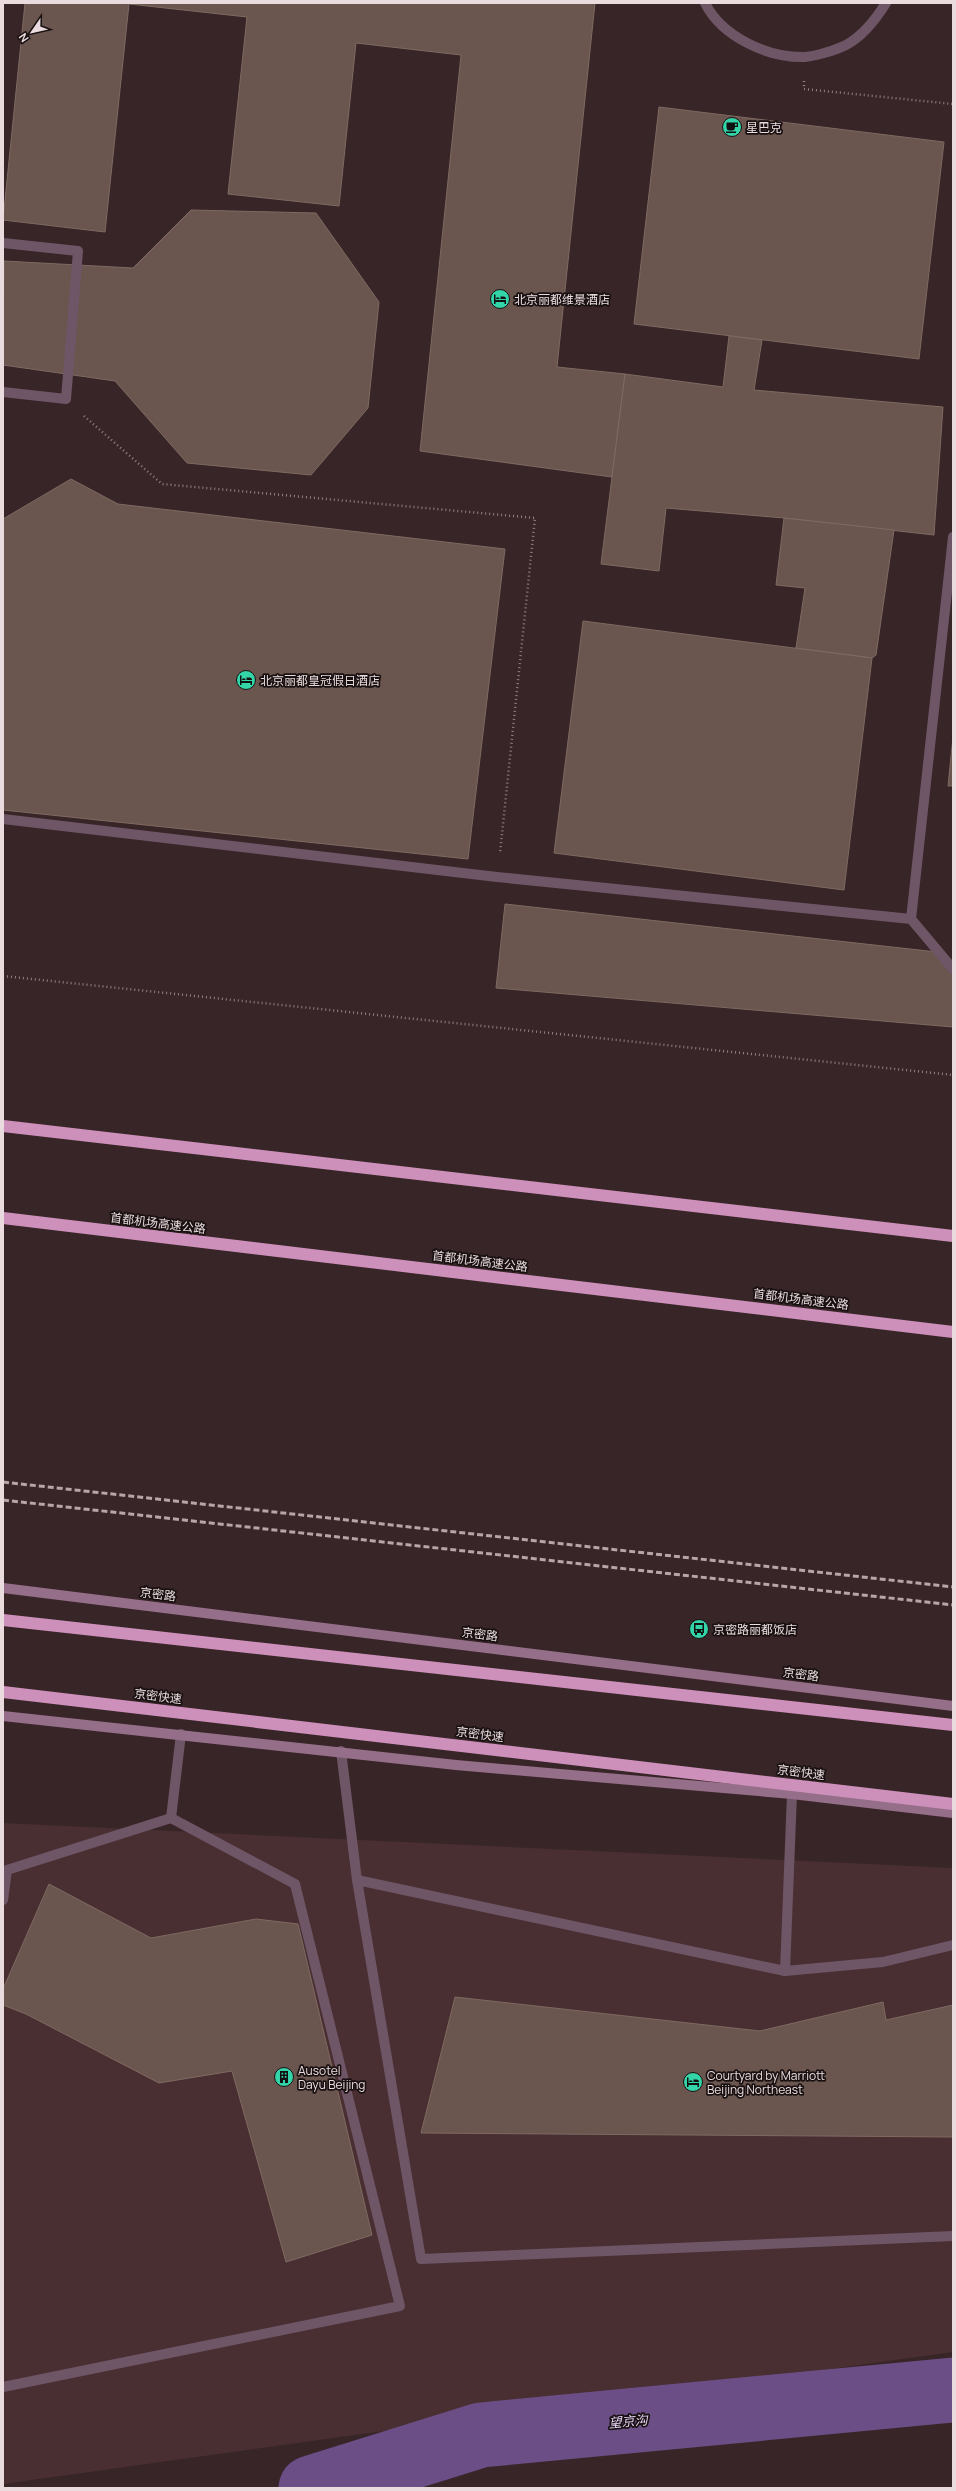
<svg xmlns="http://www.w3.org/2000/svg" width="956" height="2491" font-family="Manrope,'Noto Sans SC',sans-serif">
  <style>
    .built { fill: #492f32 }
    .lines { fill: none; stroke-linecap: round; stroke-linejoin: round }
    .river { stroke: #6a4e85; stroke-width: 65 }
    .building { fill: #6a564e; stroke: #7f6a62 }
    .path { stroke: #918183; stroke-width: 2.5; stroke-dasharray: 1 3; stroke-linecap: butt }
    .lane { stroke: #6f5667; stroke-width: 10 }
    .street { stroke: #6f5667; stroke-width: 10 }
    .secondary { stroke: #956e89; stroke-width: 10 }
    .highway { stroke: #cd90ba; stroke-width: 12 }
    .rail { stroke: #b6a6a8; stroke-width: 3; stroke-dasharray: 6 3; stroke-linecap: butt }
    .labels { text-anchor: middle; dominant-baseline: central; stroke-width: 3.5; stroke-linejoin: round; paint-order: stroke }
    .poi-label { font-size: 12px; fill: #eadcde; stroke: #191011; text-anchor: start }
    .street-label { font-size: 12px; fill: #eadcde; stroke: #191011 }
    .water-label { font-size: 13px; font-style: italic; fill: #e5d5f7; stroke: #191011 }
  </style>
  <rect width="100%" height="100%" fill="#382527"/>
  <polygon class="built" points="3,1823 953,1868 953,2352 3,2484"/>
  <g class="lines">
    <polyline class="river" points="311,2488 481,2435 953,2390"/>
  </g>
  <g class="building">
    <polygon points="25,3 595,3 557,367 625,374 612,477 420,451 461,55 356,43 339,206 228,194 247,17 129,4 105,232 3,220"/>
    <polygon points="659,107 944,142 919,359 634,324"/>
    <polygon points="191,210 316,213 379,302 368,408 311,475 187,463 115,381 3,365 4,261 133,268"/>
    <polygon points="729,336 762,340 754,390 943,407 934,535 784,518 666,508 659,571 601,564 625,374 723,387"/>
    <polygon points="71,479 118,504 505,549 468,859 3,810 3,519"/>
    <polygon points="784,518 894,530 876,655 872,658 796,648 805,588 776,585"/>
    <polygon points="583,621 872,658 844,890 554,853"/>
    <polygon points="953,737 953,786 948,786"/>
    <polygon points="505,904 937,952 953,973 953,1027 496,988"/>
    <polygon points="49,1884 151,1938 256,1919 298,1924 372,2235 286,2262 232,2071 159,2083 26,2014 3,2005 3,1989"/>
    <polygon points="455,1997 760,2031 883,2002 886,2020 953,2005 953,2137 421,2133"/>
  </g>
  <g class="lines">
    <g class="path">
      <polyline points="804,81 804,89 953,104"/>
      <polyline points="84,416 162,484 535,518 500,853"/>
      <polyline points="3,976 953,1075"/>
    </g>
    <g class="lane">
      <polyline points="3,243 78,251 66,399 3,392"/>
      <polyline points="341,1751 357,1880"/>
      <polyline points="171,1818 181,1734"/>
      <polyline points="3,1900 7,1870 171,1818 295,1884 400,2306 3,2387"/>
      <polyline points="953,1945 883,1962 785,1971 357,1880 421,2259 953,2236"/>
      <polyline points="785,1971 792,1794"/>
    </g>
    <g class="street">
      <path d="M705,3C722,37 768,58 805,57C816,56 836,50 846,45C863,36 876,19 886,3"/>
      <polyline points="3,819 497,877 911,919 953,969"/>
      <polyline points="911,919 953,537"/>
    </g>
    <g class="secondary">
      <polyline points="3,1588 953,1706"/>
      <polyline points="3,1716 456,1765 792,1794 953,1813"/>
    </g>
    <g class="highway">
      <polyline points="3,1126 953,1236"/>
      <polyline points="3,1218 953,1332"/>
      <polyline points="3,1620 953,1725"/>
      <polyline points="3,1692 953,1804"/>
    </g>
    <g class="rail">
      <polyline points="3,1482 953,1587"/>
      <polyline points="3,1500 953,1605"/>
    </g>
  </g>
  <defs>
    <symbol id="cafe-disc" viewBox="-11 -11 22 22"><circle r="9.5" fill="#33d4a8" stroke="#191011"/><path d="M-5.5-4.5H6V0H3Q3 3.5 0 3.5H-2.5Q-5.5 3.5-5.5 0ZM3-3.2v2h1.7v-2ZM-6 4.5H4V6H-6Z" fill="#111"/></symbol>
    <symbol id="hotel-disc" viewBox="-11 -11 22 22"><circle r="9.5" fill="#33d4a8" stroke="#191011"/><path d="M-6-4.5h1.5V1H6V5H4.5V3h-9V5H-6ZM-4 0a1.8 1.8 0 1 1 3.6 0ZM.5 0V-2.5h3Q6-2.5 6 0Z" fill="#111"/></symbol>
    <symbol id="bus-disc" viewBox="-11 -11 22 22"><circle r="9.5" fill="#33d4a8" stroke="#191011"/><path d="M-5-6H5V4H4V6H2V4H-2V6H-4V4H-5ZM-3.5-4V0h7V-4ZM-3.5 1.2v1.5H-2V1.2ZM2 1.2v1.5H3.5V1.2Z" fill="#111"/></symbol>
    <symbol id="building-disc" viewBox="-11 -11 22 22"><circle r="9.5" fill="#33d4a8" stroke="#191011"/><path d="M-4-6H4V6H1V3H-1V6H-4ZM-2.5-4.3h1.7v1.8h-1.7ZM.8-4.3h1.7v1.8H.8ZM-2.5-1h1.7V.8h-1.7ZM.8-1h1.7V.8H.8Z" fill="#111"/></symbol>
  </defs>
  <g fill-rule="evenodd">
    <use href="#cafe-disc" x="721" y="116" width="22" height="22"/>
    <use href="#hotel-disc" x="489" y="288" width="22" height="22"/>
    <use href="#hotel-disc" x="235" y="669" width="22" height="22"/>
    <use href="#bus-disc" x="688" y="1618" width="22" height="22"/>
    <use href="#building-disc" x="273" y="2066" width="22" height="22"/>
    <use href="#hotel-disc" x="682" y="2071" width="22" height="22"/>
  </g>
  <g class="labels">
    <g class="poi-label">
      <text x="746" y="127">星巴克</text>
      <text x="514" y="299">北京丽都维景酒店</text>
      <text x="260" y="680">北京丽都皇冠假日酒店</text>
      <text x="713" y="1629">京密路丽都饭店</text>
      <text x="298" y="2070">Ausotel<tspan x="298" dy="14">Dayu Beijing</tspan></text>
      <text x="707" y="2075">Courtyard by Marriott<tspan x="707" dy="14">Beijing Northeast</tspan></text>
    </g>
    <g class="street-label">
      <text transform="translate(158 1223) rotate(7)">首都机场高速公路</text>
      <text transform="translate(480 1261) rotate(7)">首都机场高速公路</text>
      <text transform="translate(801 1299) rotate(7)">首都机场高速公路</text>
      <text transform="translate(158 1594) rotate(7)">京密路</text>
      <text transform="translate(480 1634) rotate(7)">京密路</text>
      <text transform="translate(801 1674) rotate(7)">京密路</text>
      <text transform="translate(158 1696) rotate(7)">京密快速</text>
      <text transform="translate(480 1734) rotate(7)">京密快速</text>
      <text transform="translate(801 1772) rotate(7)">京密快速</text>
    </g>
    <g class="water-label">
      <text transform="translate(628 2421) rotate(-5)">望京沟</text>
    </g>
  </g>
  <rect width="956" height="2491" fill="none" stroke="#eadcde" stroke-width="8"/>
  <g transform="translate(32 32) rotate(236)" stroke="#191011" stroke-width="3" paint-order="stroke">
  <path d="M0-3L7 15L0 10L-7 15Z" fill="#eadcde"/>
  <text y="-6" font-size="11" font-weight="bold" text-anchor="middle" fill="#eadcde">N</text>
  </g>
</svg>
